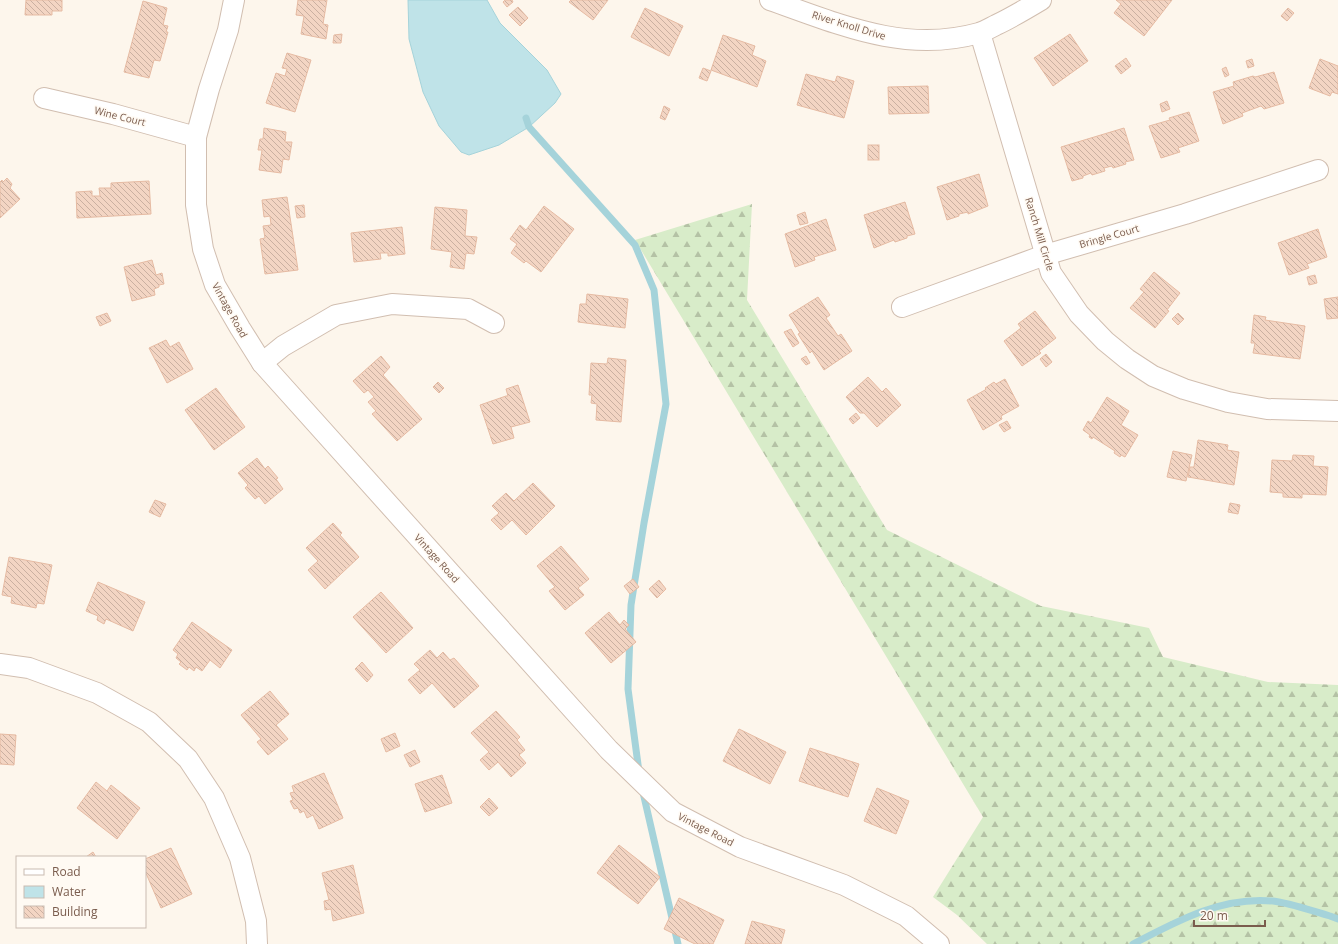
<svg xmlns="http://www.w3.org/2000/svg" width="1338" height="944" font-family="'Open Sans',sans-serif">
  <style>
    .forest { fill: url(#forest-firs) }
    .water { fill: #bfe3e8; stroke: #a5d3da }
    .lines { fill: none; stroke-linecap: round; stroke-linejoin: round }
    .stream { stroke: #a5d3da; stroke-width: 7 }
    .building { fill: url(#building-back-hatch); stroke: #e6bba3 }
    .street-casing { stroke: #d1beb0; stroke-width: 22 }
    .street { stroke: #fff; stroke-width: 20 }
    .labels { text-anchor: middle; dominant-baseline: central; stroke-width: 3; stroke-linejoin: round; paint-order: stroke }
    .street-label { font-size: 10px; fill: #7a5c4d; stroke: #fffaf3 }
  </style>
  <defs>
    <pattern id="forest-firs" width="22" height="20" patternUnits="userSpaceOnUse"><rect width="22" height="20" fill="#d8ecc9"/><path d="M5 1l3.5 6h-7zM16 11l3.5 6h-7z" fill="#b4c2a5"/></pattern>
    <pattern id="building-back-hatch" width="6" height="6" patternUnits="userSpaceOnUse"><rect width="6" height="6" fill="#f3d5c3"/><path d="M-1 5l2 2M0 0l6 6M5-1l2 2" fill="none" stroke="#cab0a1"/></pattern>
  </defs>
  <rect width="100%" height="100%" fill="#fdf6ec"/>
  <polygon class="forest" points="752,204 747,300 887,530 1041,606 1149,628 1163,657 1268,682 1338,685 1338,944 987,944 957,915 933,897 983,817 635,240"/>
  <polygon class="water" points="408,0 487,0 500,23 547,70 561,94 555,103 529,127 499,145 469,155 461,152 439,126 423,92 409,39"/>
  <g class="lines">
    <g class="stream">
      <polyline points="526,118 529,127 635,245 654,290 666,404 644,523 631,605 628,689 639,772"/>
      <polyline points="642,788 678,944"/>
      <path d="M1133,944C1177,921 1222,896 1273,901C1290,903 1312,911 1330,916L1338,919"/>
    </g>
  </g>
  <g class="building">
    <polygon points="26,0 62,0 62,11 52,11 52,15 25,15"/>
    <polygon points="298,0 327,0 323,24 328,25 326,39 301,34 304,16 296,15"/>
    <polygon points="505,0 512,0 513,2 507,7 503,2"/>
    <polygon points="571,0 608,0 593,20 569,2"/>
    <polygon points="1116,0 1172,0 1144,36 1114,13 1121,4"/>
    <polygon points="143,1 167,8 163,25 168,26 166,32 168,32 160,61 154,60 149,78 124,72"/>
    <polygon points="518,7 528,18 520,26 509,15"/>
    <polygon points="645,8 683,26 669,56 631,37"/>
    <polygon points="1288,8 1294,13 1287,21 1281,16"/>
    <polygon points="342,34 341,43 333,43 334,35"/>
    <polygon points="1070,34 1088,61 1053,86 1034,58"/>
    <polygon points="723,35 755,46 752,55 766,61 757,87 711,70"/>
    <polygon points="287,53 311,60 295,112 266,103 276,73 285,76 287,69 282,68"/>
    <polygon points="1126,58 1131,66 1121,74 1115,66"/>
    <polygon points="1252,59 1254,66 1248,68 1246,61"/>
    <polygon points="1320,59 1338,66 1338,94 1332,92 1330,96 1309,88"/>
    <polygon points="1226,67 1229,75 1225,77 1222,69"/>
    <polygon points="703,68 711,71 707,81 699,78"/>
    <polygon points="1274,72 1284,103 1264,109 1261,106 1242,113 1243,116 1223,124 1213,92 1234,86 1233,82 1253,76 1255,77"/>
    <polygon points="806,74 835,82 837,76 854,81 844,118 797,105"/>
    <polygon points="928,86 929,113 889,114 888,87"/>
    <polygon points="1167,101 1170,109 1162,112 1160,104"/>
    <polygon points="664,106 670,109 665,120 660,118"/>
    <polygon points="1189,112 1199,141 1178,148 1180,152 1161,158 1149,126 1170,120 1169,118"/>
    <polygon points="264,128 286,132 285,142 292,142 289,160 283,159 281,173 259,170 262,150 258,150 260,139 263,139"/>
    <polygon points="1124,128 1134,160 1125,162 1126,164 1113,168 1112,166 1104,168 1105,171 1092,175 1091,173 1083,176 1083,178 1072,181 1061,147"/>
    <rect x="868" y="145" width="11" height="15"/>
    <polygon points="979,174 988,206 968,214 968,212 959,214 959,216 947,220 937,187"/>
    <polygon points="7,178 12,184 10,188 20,199 0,218 0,182 2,180 3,182"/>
    <polygon points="149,181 151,214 77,218 76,192 92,191 92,196 100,196 99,188 111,188 111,183"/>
    <polygon points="287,197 298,270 265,274 260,239 265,238 263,226 271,225 270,216 264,217 262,200"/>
    <polygon points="905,202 915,234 907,236 907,238 895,242 894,240 874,248 864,215"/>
    <polygon points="304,205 305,217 297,218 295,206"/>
    <polygon points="544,206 574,229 541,272 526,261 524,263 511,253 517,244 510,239 520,225 526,230"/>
    <polygon points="435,207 467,210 465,236 477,237 474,254 466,253 464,269 450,267 452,252 431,249"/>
    <polygon points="805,212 808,223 800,225 797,215"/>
    <polygon points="826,219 836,250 814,257 815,260 795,267 785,234"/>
    <polygon points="402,227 405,254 388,256 388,253 380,253 381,259 354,262 351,233"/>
    <polygon points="1318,229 1327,257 1307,264 1309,268 1289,275 1278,243"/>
    <polygon points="152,260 156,275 162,273 164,284 159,285 159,287 154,289 155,295 132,301 124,267"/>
    <polygon points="1154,272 1180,293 1167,310 1169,311 1155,328 1130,308 1144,292 1140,289"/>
    <polygon points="1315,275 1317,283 1309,285 1307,277"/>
    <polygon points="587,294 628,299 625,328 578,322 580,304 586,304"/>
    <polygon points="818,297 830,315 826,318 838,336 841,334 852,351 824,370 812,351 810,353 798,334 800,333 789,315"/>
    <polygon points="1338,297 1338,318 1327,319 1324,299"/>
    <polygon points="1035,311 1056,338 1039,351 1041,353 1022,366 1004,341 1021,328 1018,324"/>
    <polygon points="107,313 111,321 100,326 96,317"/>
    <polygon points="1178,313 1184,319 1178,325 1172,319"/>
    <polygon points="1254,315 1266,317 1265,320 1305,326 1300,359 1253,353 1255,343 1251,343"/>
    <polygon points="791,329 799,343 793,347 784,332"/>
    <polygon points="166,340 170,347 179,342 193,369 167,383 149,348"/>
    <polygon points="1046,354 1052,362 1046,367 1040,359"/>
    <polygon points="381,356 390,367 383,375 422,419 397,441 372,414 376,411 368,402 374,397 368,390 364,393 353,381"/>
    <polygon points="806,356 810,363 806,365 801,359"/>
    <polygon points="608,358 626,360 621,422 596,420 597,404 591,403 592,395 589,395 591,363 607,364"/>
    <polygon points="868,377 882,392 886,388 901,405 877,427 864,413 860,413 846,397"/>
    <polygon points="1005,379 1019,406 1001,416 1002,419 983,430 967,400 985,390 986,389 985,388 994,382 996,384"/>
    <polygon points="438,382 444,388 439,393 433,387"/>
    <polygon points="518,385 530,422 511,427 514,438 493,444 480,405 506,396 508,396 506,389"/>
    <polygon points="216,388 245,427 214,450 185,410"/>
    <polygon points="1107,397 1129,411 1121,425 1138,435 1125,457 1121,455 1120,457 1114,453 1115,451 1093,437 1092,439 1089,437 1090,435 1083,430 1088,421 1091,423"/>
    <polygon points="856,413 860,418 853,424 849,419"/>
    <polygon points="1007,421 1011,428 1004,432 999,425"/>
    <polygon points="1198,440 1228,445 1227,450 1239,452 1234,485 1188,477 1190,467 1194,467"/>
    <polygon points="1173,451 1192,455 1186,481 1167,477"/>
    <polygon points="1293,455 1314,456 1313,466 1328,467 1326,495 1302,494 1302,498 1283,497 1283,493 1270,492 1272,460 1292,461"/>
    <polygon points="257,458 265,469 268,466 278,478 276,479 283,489 265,504 259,496 255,499 245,488 248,485 238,473"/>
    <polygon points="533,483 555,506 526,535 512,520 501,530 491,520 499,513 492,506 506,493 514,501"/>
    <polygon points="155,500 166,504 160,517 149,512"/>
    <polygon points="1230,503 1240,505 1238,514 1228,512"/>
    <polygon points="333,523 342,533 340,535 359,557 325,589 308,570 318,561 306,548"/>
    <polygon points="561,546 589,579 578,588 584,595 565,610 549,591 555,587 537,566"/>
    <polygon points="9,557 52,565 44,604 37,603 36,608 11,603 12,597 2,595"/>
    <polygon points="633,579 639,587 630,594 624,586"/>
    <polygon points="659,580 666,589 657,598 649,589"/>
    <polygon points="98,582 145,602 133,631 106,619 104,624 97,620 98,616 86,611"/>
    <polygon points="381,592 413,628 386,653 353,617"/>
    <polygon points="609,612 620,625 624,620 629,625 625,629 636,642 611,663 585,633"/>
    <polygon points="192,622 232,650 220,668 210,660 202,671 196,667 194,671 189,667 187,670 179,664 181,662 176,658 178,654 173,650"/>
    <polygon points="430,650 437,658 443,652 450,660 454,658 479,686 454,708 432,683 420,694 408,680 420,670 414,664"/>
    <polygon points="362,662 373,675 367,682 355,669"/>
    <polygon points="270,691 289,714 276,725 288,739 268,755 257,742 261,739 241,715"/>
    <polygon points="496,711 520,737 517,740 525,750 519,755 526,763 511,777 498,762 489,770 480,760 489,752 471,733"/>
    <polygon points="739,729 786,752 770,784 723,761"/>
    <polygon points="395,733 400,746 386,752 381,739"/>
    <polygon points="0,734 16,735 14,765 0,764"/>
    <polygon points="810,748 859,764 848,797 799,781"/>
    <polygon points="415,750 420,762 410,767 404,755"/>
    <polygon points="324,773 343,818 319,829 313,815 307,818 304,811 300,813 298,808 294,809 290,801 293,800 290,793 294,792 292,786"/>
    <polygon points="442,775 452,803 425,812 415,784"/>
    <polygon points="96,782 107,791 111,785 140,808 117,839 77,808"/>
    <polygon points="877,788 909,801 896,834 864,821"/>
    <polygon points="489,798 498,808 489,816 480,807"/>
    <polygon points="619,845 660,877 638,904 597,873"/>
    <polygon points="171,848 192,894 161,908 145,871 145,859"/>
    <polygon points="93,852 96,857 86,857"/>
    <polygon points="353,865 364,913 333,921 331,909 325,910 324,901 329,900 322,873"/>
    <polygon points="679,898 724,920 713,944 695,944 664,929"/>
    <polygon points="752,921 785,930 781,944 745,944"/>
  </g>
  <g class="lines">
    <defs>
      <g id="street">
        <polyline points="234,0 228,30 209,89 196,137 196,205 203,249 215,285 240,328 262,363 609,750 673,812 740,847 844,885 906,916 939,944"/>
        <path d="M770,0C839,24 904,54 979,33C985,31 990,28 996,25C1011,18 1026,9 1041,0"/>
        <polyline points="980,33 1051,273 1079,314 1105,341 1127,359 1153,376 1184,389 1228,402 1267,409 1338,411"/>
        <polyline points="44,98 113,114 196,137"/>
        <polyline points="902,307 1045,255 1185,214 1318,170"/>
        <polyline points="262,363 283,346 336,315 392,304 468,309 494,323"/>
        <polyline points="0,664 29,668 97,693 149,722 188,759 214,798 240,858 256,921 257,944"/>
      </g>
    </defs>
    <use href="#street" class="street-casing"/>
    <use href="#street" class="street"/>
  </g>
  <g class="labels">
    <g class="street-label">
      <text transform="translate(849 25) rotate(17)">River Knoll Drive</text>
      <text transform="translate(120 116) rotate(14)">Wine Court</text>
      <text transform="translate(1040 234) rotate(73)">Ranch Mill Circle</text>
      <text transform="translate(1109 236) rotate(-16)">Bringle Court</text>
      <text transform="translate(230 310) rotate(61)">Vintage Road</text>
      <text transform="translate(437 558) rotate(48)">Vintage Road</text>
      <text transform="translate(706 829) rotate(27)">Vintage Road</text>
    </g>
  </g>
  <rect x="16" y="856" width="130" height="72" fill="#fffaf3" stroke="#cabbb1"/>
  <rect x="24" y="869" width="20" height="6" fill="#ffffff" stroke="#cabbb1"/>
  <text x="52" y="876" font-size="12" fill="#7a5c4d">Road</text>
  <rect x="24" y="886" width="20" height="12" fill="#bfe3e8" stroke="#cabbb1"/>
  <text x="52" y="896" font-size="12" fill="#7a5c4d">Water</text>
  <rect x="24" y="906" width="20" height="12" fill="url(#building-back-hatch)" stroke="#cabbb1"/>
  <text x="52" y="916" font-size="12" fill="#7a5c4d">Building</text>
  <path d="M1194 920v6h71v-6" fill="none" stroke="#7a5c4d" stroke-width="2"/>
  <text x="1200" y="920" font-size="12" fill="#7a5c4d" stroke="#fffaf3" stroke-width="3" paint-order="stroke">20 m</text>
</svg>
